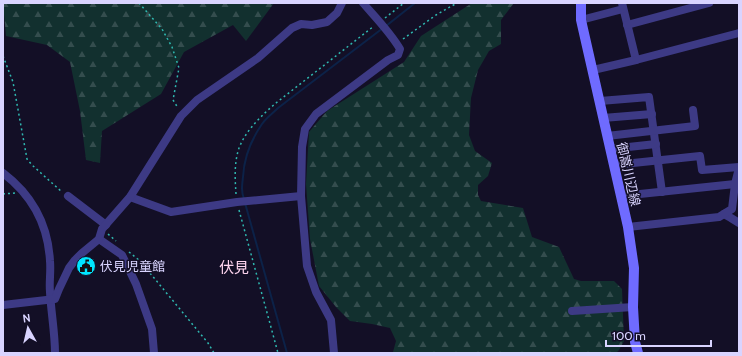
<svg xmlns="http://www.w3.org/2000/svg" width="742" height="356" font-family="Cabin,'Noto Sans JP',sans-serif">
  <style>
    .forest { fill: url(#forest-firs) }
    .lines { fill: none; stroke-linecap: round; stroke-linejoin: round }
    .stream { stroke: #0c2248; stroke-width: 2 }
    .path { stroke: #2fb8b0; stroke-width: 1.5; stroke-dasharray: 2 3; stroke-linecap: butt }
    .street { stroke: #3d3a85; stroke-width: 8 }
    .secondary { stroke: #6f6bff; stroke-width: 10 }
    .labels { text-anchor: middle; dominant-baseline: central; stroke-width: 3; stroke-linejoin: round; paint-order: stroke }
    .street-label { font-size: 13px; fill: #d9d4ff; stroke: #130f26 }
    .poi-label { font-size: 13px; fill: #d9d4ff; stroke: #130f26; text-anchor: start }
    .quarter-label { font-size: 15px; fill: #ffd6f0; stroke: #130f26 }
  </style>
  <defs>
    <pattern id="forest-firs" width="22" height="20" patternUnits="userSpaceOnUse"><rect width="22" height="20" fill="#12302f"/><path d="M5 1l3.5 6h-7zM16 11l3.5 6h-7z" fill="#344d4e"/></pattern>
  </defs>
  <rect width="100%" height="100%" fill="#130f26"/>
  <g class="forest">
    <polygon points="3,3 274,3 246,41 233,25 184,52 161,94 102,131 100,163 86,160 80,111 70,62 47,45 6,36"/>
    <polygon points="472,3 514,3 501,20 501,44 489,51 478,70 471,98 469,135 475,151 492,163 488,176 478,185 478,195 481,201 523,208 532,237 559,247 574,279 581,281 614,281 622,289 624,341 619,350 616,353 388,353 393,352 396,341 390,328 372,324 350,321 336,307 319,286 310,239 306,184 309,132 327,111 404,62 421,36"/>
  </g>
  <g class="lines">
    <g class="stream">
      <polyline points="386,26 415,3"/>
      <path d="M244,199C241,191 242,185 243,177C244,157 251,140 262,124C266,118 273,113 278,108L383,28"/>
      <polyline points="245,203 287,353"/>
    </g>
    <g class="path">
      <polyline points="139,3 162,29 172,47 179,68 173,100 178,108"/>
      <polyline points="385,18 404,3"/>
      <polyline points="403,39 436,15 457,3"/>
      <polyline points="3,56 13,82 27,159 32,165 62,192"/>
      <polyline points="3,194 15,193"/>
      <path d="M236,194C235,179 234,163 239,148C246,130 262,115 276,103L374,26"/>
      <polyline points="239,210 278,353"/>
      <polyline points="108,234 116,241"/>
      <polyline points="129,252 140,261 208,343 214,353"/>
    </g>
    <g class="street">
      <polyline points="622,3 636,60"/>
      <polyline points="581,20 623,9"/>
      <polyline points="627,25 709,3"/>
      <polyline points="593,70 636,60 739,33"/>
      <polyline points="600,101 649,97 662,192"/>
      <polyline points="603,118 652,114"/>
      <polyline points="607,136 695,126 693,110"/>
      <polyline points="610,149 656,144"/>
      <polyline points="614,165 700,156 702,170 739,167"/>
      <path d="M3,173C32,195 48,225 50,261C51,272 49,282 50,292C51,312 55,333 55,353"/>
      <polyline points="68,196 106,225"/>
      <polyline points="621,196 735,184"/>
      <polyline points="130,197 171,212 237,202 301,196"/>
      <polyline points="724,214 731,218 739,223"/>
      <polyline points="628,227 719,217 732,209 735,184 739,168"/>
      <polyline points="99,239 122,255 136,284 152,329 154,353"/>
      <polyline points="3,305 55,299 59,289 69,268 75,260 82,253 99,239 102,229 130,197 181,116 197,100 258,58 292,28 301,24 312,25 327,22 337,13 342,3"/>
      <polyline points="572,311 633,307"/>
      <path d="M334,353L331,320L316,292L307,266L301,196L302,147L305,129L316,114L388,60L398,55L400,49C390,32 376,18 363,3"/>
    </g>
    <polyline class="secondary" points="581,3 581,20 628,227 634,268 633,307 635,342 638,353"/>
  </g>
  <defs>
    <symbol id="civic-disc" viewBox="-11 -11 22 22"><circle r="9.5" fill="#00e5ff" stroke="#130f26"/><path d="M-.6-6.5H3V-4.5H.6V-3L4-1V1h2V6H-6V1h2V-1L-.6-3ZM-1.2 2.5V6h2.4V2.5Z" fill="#111"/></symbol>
  </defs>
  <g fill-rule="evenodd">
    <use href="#civic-disc" x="75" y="255" width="22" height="22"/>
  </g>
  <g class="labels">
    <g class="street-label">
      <text transform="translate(629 174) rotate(77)">御嵩川辺線</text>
    </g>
    <g class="poi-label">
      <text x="100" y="266">伏見児童館</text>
    </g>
    <g class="quarter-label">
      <text x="234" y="268">伏見</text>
    </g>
  </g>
  <rect width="742" height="356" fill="none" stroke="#d9d4ff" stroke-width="8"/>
  <g transform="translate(28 328) rotate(352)" stroke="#130f26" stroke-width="3" paint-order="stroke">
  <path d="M0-3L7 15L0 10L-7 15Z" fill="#d9d4ff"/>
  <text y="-6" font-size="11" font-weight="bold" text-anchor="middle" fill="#d9d4ff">N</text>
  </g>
  <path d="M606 340v6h105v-6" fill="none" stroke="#d9d4ff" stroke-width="2"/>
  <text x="612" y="340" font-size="12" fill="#d9d4ff" stroke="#130f26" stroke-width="3" paint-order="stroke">100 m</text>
</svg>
